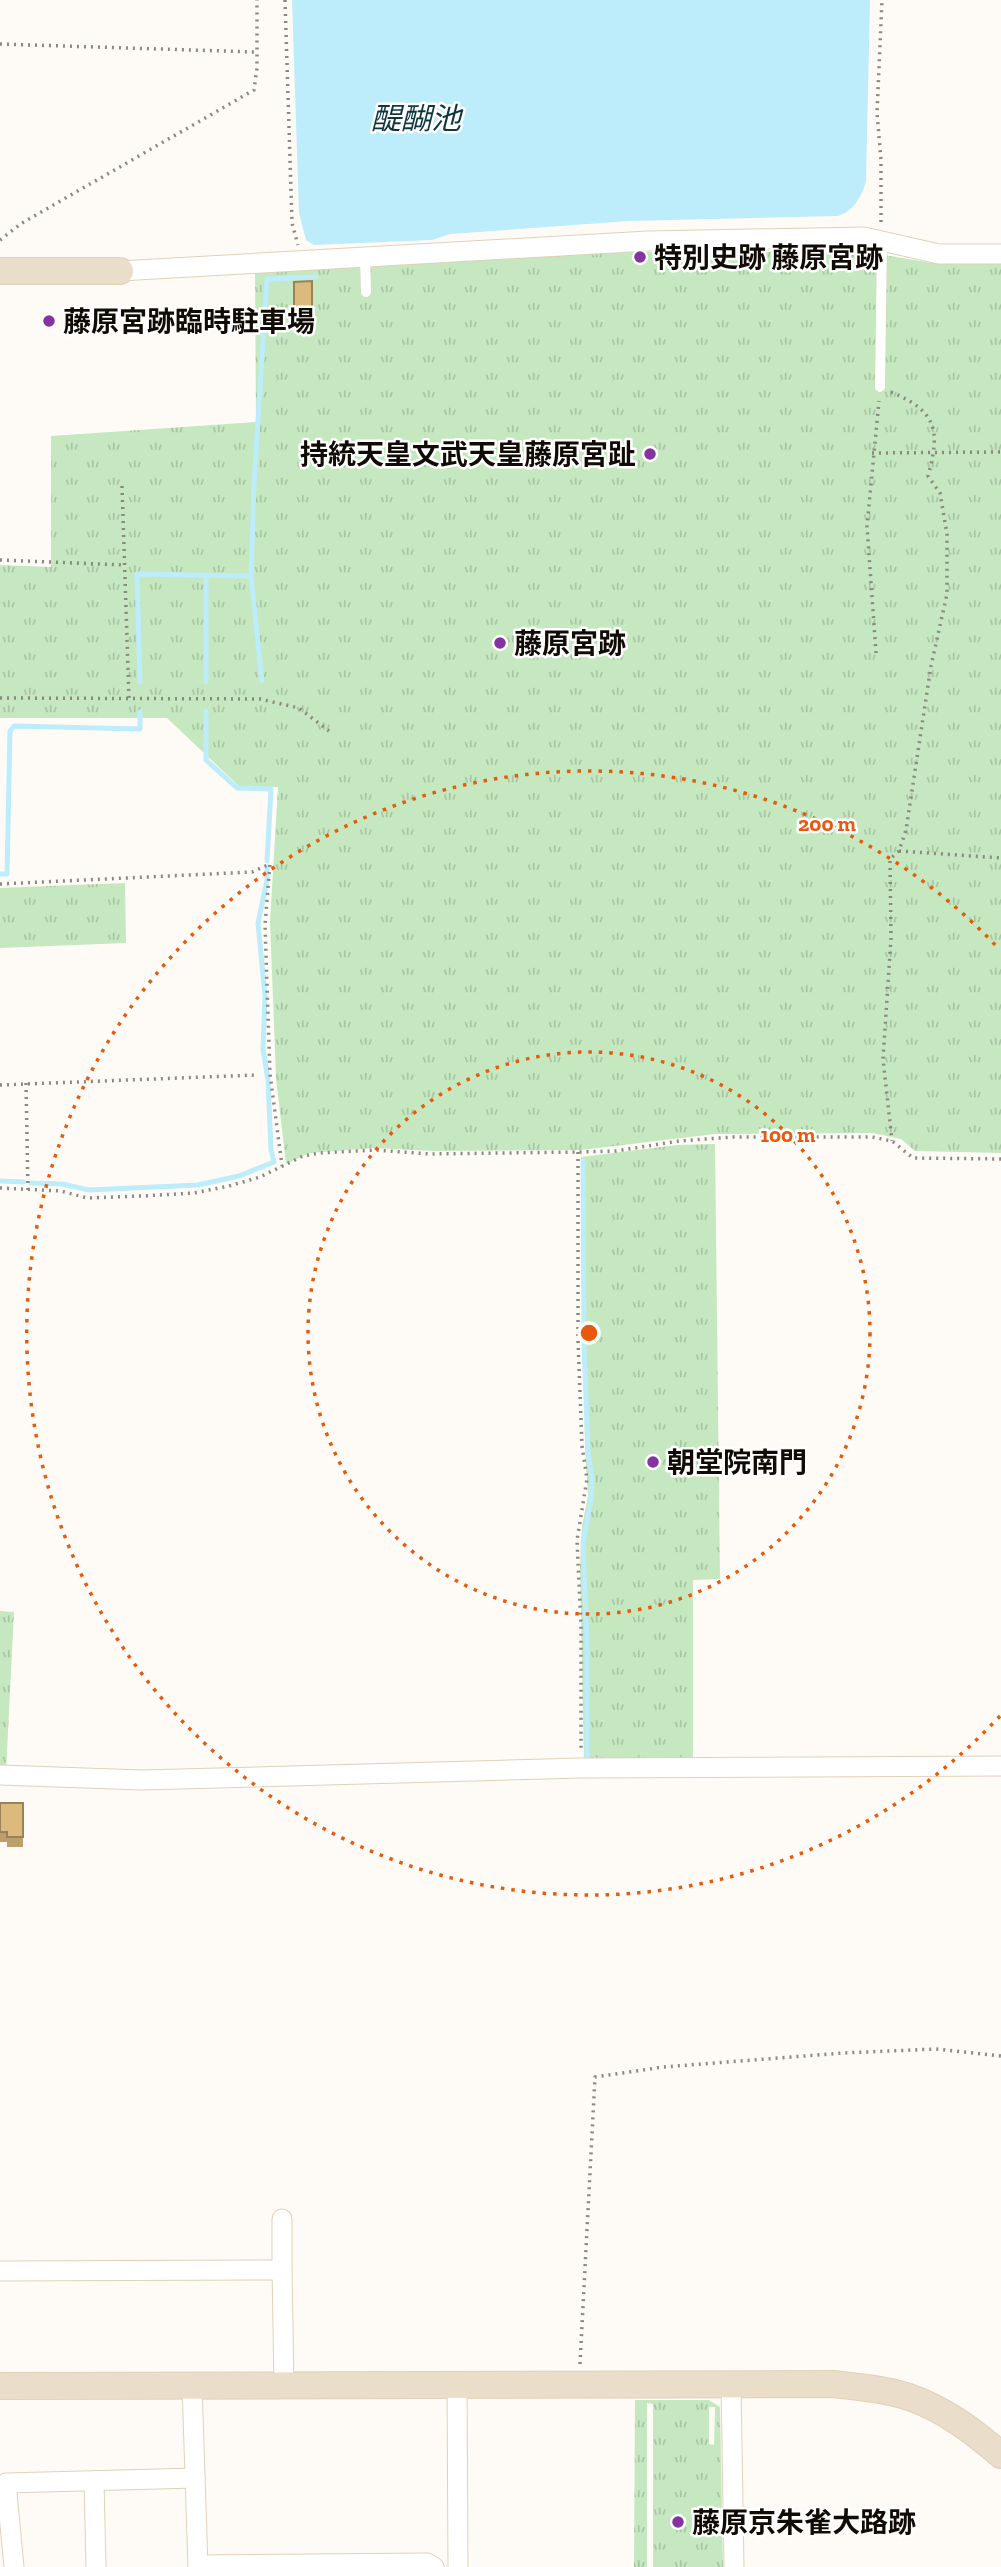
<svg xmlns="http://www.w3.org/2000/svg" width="1001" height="2567" font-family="'Zilla Slab','Noto Sans JP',serif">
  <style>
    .grass { fill: url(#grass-tufts); fill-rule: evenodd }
    .water { fill: #bdecfb }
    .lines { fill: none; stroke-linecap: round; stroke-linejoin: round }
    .stream { stroke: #bdecfb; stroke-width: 5 }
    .lane-casing { stroke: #e0d1b9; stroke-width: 11 }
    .street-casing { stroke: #e0d1b9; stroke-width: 21 }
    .secondary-casing { stroke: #e0d1b9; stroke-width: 28 }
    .path { stroke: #8b8781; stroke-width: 3.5; stroke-dasharray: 2 5; stroke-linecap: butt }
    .lane { stroke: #fff; stroke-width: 10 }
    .street { stroke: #fff; stroke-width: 19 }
    .secondary { stroke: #eadecb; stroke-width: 26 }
    .wall { fill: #bd9f6b }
    .building { fill: #dcb97c; stroke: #9a8257; stroke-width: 2 }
    .ring { fill: none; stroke: #e8590c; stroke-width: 3.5; stroke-dasharray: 3.5 7 }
    .poi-dot { fill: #8633a2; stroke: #fff; stroke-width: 2.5 }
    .labels { text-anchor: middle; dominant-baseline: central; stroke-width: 5; stroke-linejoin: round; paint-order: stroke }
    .poi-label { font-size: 28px; font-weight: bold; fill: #100b04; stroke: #fff; text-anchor: start }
    .water-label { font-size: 30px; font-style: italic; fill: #0f3741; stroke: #fff }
    .centre { fill: #e8590c; stroke: #fff; stroke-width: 3.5 }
    .ring-label { font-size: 21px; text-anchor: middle; font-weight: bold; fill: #e8590c; stroke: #fff; stroke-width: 5; stroke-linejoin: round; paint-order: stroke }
  </style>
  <defs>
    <pattern id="grass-tufts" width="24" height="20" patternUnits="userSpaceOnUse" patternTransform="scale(1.75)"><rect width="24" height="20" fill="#c5e8c0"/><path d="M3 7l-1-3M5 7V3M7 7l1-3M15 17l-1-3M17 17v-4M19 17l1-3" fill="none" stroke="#a8c6a3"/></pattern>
  </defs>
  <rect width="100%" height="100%" fill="#fefbf6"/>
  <g class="grass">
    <polygon points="614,252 866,252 932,263 1001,264 1001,1153 915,1151 901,1139 873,1133 715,1134 581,1150 434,1151 373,1148 309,1153 286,1164 276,1078 270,922 278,787 241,788 167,718 0,718 0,565 51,567 51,436 256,422 255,272"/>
    <polygon points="125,883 126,943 0,948 0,888"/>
    <polygon points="715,1144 720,1579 693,1580 693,1762 584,1763 580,1565 582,1526 588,1496 585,1448 581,1157 677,1145"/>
    <polygon points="0,1611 14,1612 6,1771 0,1771"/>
    <path d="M635,2400H709L720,2407L723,2567H653V2404L647,2403V2567H634ZM709,2407H715L714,2445L709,2444Z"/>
  </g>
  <path class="water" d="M292,0H870L866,181C862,196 854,211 838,216L629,221L450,234L432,240L314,245L306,240L299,213Z"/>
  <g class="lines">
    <g class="stream">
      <polyline points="206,575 206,682"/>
      <polyline points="251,576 262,681"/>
      <polyline points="140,682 137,574 251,576 254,484 267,279 316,277"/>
      <polyline points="206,711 206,760 237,788 271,789 267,861"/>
      <polyline points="0,874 7,874 10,731 14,726 140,729 140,712"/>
      <polyline points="583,1161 584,1344 588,1451 592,1479 591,1499 583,1543 587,1645 587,1762"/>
      <polyline points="0,1181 24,1182"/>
      <polyline points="31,1183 62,1184 89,1190 198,1185 239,1176 274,1162 271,1150 268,1080 263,1049 265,996 258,923 267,880 267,867"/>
    </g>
    <defs>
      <g id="lane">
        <polyline points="365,257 366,292"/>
        <polyline points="880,387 882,240"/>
      </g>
      <g id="street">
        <polyline points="120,271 648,241 864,237 939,254 1001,254"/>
        <polyline points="0,1775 142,1780 581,1768 1001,1766"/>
        <polyline points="282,2219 282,2270"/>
        <polyline points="0,2271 282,2270 284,2384"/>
        <polyline points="731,2383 734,2567"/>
        <polyline points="457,2384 458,2567"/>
        <polyline points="192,2385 198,2567"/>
        <polyline points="94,2481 96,2567"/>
        <polyline points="198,2565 427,2563 434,2567"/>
        <polyline points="14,2567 6,2483 195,2478"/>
      </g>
      <g id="secondary">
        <polyline points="0,271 120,271"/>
        <path d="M0,2386L833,2384C858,2387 885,2389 909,2397C944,2409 973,2431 1001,2455"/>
      </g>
    </defs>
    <use href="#lane" class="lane-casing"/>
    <use href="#street" class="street-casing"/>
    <use href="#secondary" class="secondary-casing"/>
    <g class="path">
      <polyline points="285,0 292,223 298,245"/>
      <polyline points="0,44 255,52"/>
      <polyline points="881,222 881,160 877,113 882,0"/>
      <polyline points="0,240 22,223 254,90 257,68 257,0"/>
      <path d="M891,392C936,411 941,429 928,476L940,493L947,534V594L931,666L906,830L899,851L890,859L891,938L883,1059L892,1141"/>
      <polyline points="872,453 1001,452"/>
      <polyline points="122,486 129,699"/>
      <polyline points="0,560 125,565"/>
      <polyline points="876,653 867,526 879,401"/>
      <polyline points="0,698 260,699 299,708 329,731"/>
      <polyline points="899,851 1001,858"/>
      <polyline points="0,884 252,872 270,864 265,925 270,1074 282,1166"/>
      <polyline points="26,1083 28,1190"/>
      <polyline points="0,1085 256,1075"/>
      <polyline points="578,1152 578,1340 582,1446 587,1479 577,1540 581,1626 581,1751"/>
      <polyline points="0,1188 61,1191 87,1198 142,1196 194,1193 229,1186 260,1177 303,1156 320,1153 375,1150 430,1154 578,1152 616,1151 679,1141 733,1137 872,1137 892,1141 913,1158 1001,1159"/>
      <polyline points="580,2364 595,2077 663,2067 843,2053 936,2049 1001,2056"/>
    </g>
    <use href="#lane" class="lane"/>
    <use href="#street" class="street"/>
    <use href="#secondary" class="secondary"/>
  </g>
  <g class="wall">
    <polygon points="312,281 312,319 294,319 294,282"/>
    <polygon points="0,1803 23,1803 23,1847 7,1847 7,1842 0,1842"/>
  </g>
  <g class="building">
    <polygon points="312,281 312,309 294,310 294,282"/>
    <polygon points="0,1803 23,1803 23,1837 7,1837 7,1832 0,1832"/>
  </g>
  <g class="ring">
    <circle cx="589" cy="1333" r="281"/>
    <path d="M1000 1716A562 562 0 1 1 1000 950"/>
  </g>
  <g class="poi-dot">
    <circle cx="640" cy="257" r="7"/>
    <circle cx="49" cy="321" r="7"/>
    <circle cx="650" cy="454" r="7"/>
    <circle cx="500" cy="643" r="7"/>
    <circle cx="653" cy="1462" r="7"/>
    <circle cx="678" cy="2522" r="7"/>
  </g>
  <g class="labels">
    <g class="poi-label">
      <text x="654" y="257">特別史跡 藤原宮跡</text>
      <text x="63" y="321">藤原宮跡臨時駐車場</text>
      <text x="636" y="454" text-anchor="end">持統天皇文武天皇藤原宮趾</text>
      <text x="514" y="643">藤原宮跡</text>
      <text x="667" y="1462">朝堂院南門</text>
      <text x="692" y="2522">藤原京朱雀大路跡</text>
    </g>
    <g class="water-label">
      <text x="416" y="119">醍醐池</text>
    </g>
  </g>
  <circle cx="589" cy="1333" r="10" class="centre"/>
  <g class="ring-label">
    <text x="827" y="831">200 m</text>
    <text x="788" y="1142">100 m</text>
  </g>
</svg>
